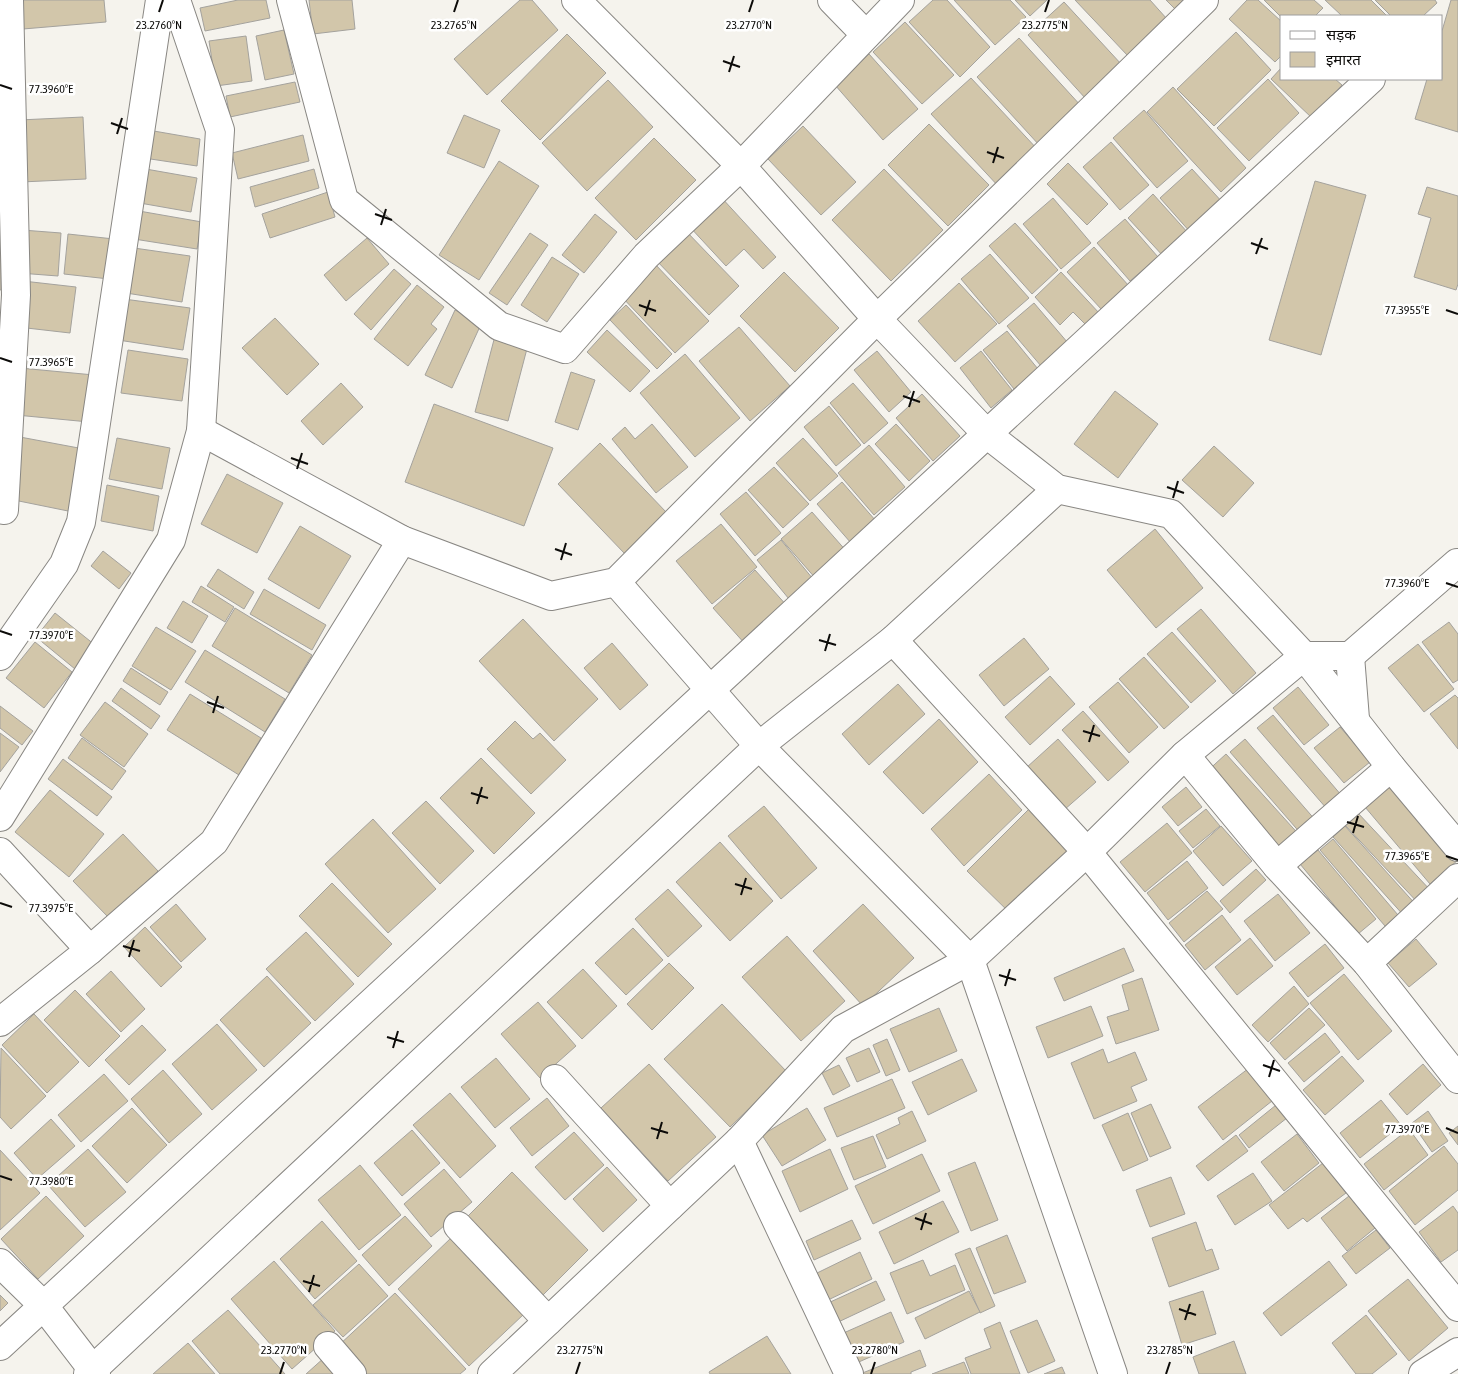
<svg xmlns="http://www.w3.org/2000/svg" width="1458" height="1374" font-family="'Asap Condensed','Noto Sans Devanagari',sans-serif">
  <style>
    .building { fill: #d2c6aa; stroke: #a4a29d }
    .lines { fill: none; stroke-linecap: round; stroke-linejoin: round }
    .street-casing { stroke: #898783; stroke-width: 30 }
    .street { stroke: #fff; stroke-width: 28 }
    .ticks { fill: none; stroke: #0c0b09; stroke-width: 2 }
    .ticks-label { font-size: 12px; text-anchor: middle; fill: #0c0b09; stroke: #fff; stroke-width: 5; stroke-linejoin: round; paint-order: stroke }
  </style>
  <rect width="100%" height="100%" fill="#f5f3ed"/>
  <g class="building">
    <polygon points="21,0 104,0 106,22 23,29"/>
    <polygon points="238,0 266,0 270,18 205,31 200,8"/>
    <polygon points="309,0 352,0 355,29 313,34"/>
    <polygon points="520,0 532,0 558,30 487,95 454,59"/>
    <polygon points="933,0 947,0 990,47 960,77 909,22"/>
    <polygon points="954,0 1010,0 1026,17 995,45"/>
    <polygon points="1015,0 1047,0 1030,16"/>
    <polygon points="1075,0 1150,0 1167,19 1128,56"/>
    <polygon points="1166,0 1193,0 1180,14"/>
    <polygon points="1247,0 1258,0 1282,22 1282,55 1275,62 1229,19"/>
    <polygon points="1264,0 1314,0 1323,8 1315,16 1282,18"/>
    <polygon points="1325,0 1371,0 1387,16 1342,16"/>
    <polygon points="1375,0 1435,0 1437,3 1423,16 1391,16"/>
    <polygon points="1451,0 1458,0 1458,132 1415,119 1427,79 1442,79 1442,31"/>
    <polygon points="1064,2 1122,65 1086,99 1028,35"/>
    <polygon points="905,22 954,75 922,104 873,52"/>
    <polygon points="284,30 294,74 265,80 256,36"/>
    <polygon points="1236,32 1271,70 1214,126 1177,89"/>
    <polygon points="567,34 606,73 540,140 501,101"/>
    <polygon points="246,36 252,81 216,86 209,41"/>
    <polygon points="1019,38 1082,107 1040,146 977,77"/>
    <polygon points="869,54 918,109 883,140 835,85"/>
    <polygon points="1282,67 1282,79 1335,79 1342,85 1312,118 1271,79"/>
    <polygon points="971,78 1039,151 1000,188 931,114"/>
    <polygon points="1268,79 1299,113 1249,161 1217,128"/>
    <polygon points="608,80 653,127 587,191 542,143"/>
    <polygon points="295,82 300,102 230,117 226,96"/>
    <polygon points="1173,87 1246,168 1221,192 1147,112"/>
    <polygon points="1144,110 1188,161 1157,188 1113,138"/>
    <polygon points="464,115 500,130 484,168 447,153"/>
    <polygon points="83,117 86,179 21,182 19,120"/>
    <polygon points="929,124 989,185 948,226 888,165"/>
    <polygon points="803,126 856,182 821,215 768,159"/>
    <polygon points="148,130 200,139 197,166 144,158"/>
    <polygon points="303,135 309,161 238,179 232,153"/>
    <polygon points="654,138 696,180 636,240 595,198"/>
    <polygon points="1111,142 1149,185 1120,210 1083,167"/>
    <polygon points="499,161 539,186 479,280 439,255"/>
    <polygon points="1068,163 1108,204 1087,225 1047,184"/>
    <polygon points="140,168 197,178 191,212 134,202"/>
    <polygon points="314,169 319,188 255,207 250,187"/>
    <polygon points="884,169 943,230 891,281 832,220"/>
    <polygon points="1192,169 1224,204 1191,233 1160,198"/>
    <polygon points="1315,181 1366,195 1321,355 1269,340"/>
    <polygon points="1427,187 1458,196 1458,284 1456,290 1414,277 1431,218 1418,214"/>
    <polygon points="328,192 335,217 270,238 262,214"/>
    <polygon points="1153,194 1189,234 1164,257 1128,218"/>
    <polygon points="720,196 776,257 763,269 744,249 726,266 688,225"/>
    <polygon points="1053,198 1091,243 1061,269 1023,224"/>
    <polygon points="139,211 202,222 197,249 134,239"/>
    <polygon points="595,214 617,232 584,273 562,255"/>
    <polygon points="1125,219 1158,257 1130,281 1097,243"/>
    <polygon points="1015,223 1058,270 1032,294 989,246"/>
    <polygon points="684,229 739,286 709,315 654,258"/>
    <polygon points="22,230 61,233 58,276 19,273"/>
    <polygon points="530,233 548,245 507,305 489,293"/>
    <polygon points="68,234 114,239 109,279 64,274"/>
    <polygon points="367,238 389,264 346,301 324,275"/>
    <polygon points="127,247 190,256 182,302 120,292"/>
    <polygon points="1094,247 1129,286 1102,310 1067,272"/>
    <polygon points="3,249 7,289 0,290 0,250"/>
    <polygon points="990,254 1029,298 999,324 961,279"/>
    <polygon points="552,257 579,274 547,322 521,305"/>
    <polygon points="654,263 709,321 675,353 620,295"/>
    <polygon points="394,269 411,284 371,330 354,314"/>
    <polygon points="784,272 839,328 795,372 740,316"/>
    <polygon points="1061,272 1100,314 1087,326 1073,312 1060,325 1035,297"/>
    <polygon points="23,281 76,287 70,333 18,327"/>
    <polygon points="959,283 997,324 955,362 918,321"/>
    <polygon points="417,285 444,307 431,324 437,329 408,366 374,339"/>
    <polygon points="124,299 190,308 183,350 118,340"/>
    <polygon points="1034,303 1068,343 1041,366 1007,326"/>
    <polygon points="626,305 672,354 657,369 610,320"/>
    <polygon points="455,310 482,322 452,388 425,375"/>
    <polygon points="275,318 319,364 287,395 242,348"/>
    <polygon points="739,327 790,386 750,421 699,361"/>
    <polygon points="607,330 650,371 630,392 587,352"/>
    <polygon points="1007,331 1038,369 1014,389 983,350"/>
    <polygon points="496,332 529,341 508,421 475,412"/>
    <polygon points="128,350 188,359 182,401 121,393"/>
    <polygon points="877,351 911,392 889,412 854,370"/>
    <polygon points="981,351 1012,390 991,408 960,368"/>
    <polygon points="685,354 740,418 695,457 640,393"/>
    <polygon points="20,368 94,375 89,422 16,415"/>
    <polygon points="571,372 595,380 578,430 555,422"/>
    <polygon points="341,383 363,407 323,445 301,421"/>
    <polygon points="853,383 888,423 864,444 830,403"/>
    <polygon points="1115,391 1158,424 1118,478 1074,444"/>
    <polygon points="922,394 960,436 933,461 896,418"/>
    <polygon points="434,404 553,448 524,526 405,482"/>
    <polygon points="829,406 861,445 836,466 804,427"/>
    <polygon points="652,424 688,467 656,493 612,439 625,427 635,439"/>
    <polygon points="896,424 930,461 909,481 875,444"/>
    <polygon points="20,437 84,449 73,512 9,499"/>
    <polygon points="117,438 170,448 162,489 109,479"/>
    <polygon points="803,438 838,476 810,501 776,463"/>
    <polygon points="600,443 667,513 625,554 558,484"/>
    <polygon points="869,445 905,487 874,515 838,473"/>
    <polygon points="1214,446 1254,483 1223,517 1182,480"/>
    <polygon points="774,467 809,504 783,528 748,490"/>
    <polygon points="227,474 283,503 257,553 201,524"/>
    <polygon points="842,482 876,521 851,543 817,504"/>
    <polygon points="107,485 159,496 153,531 101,521"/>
    <polygon points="746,492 781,533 755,556 720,514"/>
    <polygon points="812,512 848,553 817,580 781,539"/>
    <polygon points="721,524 757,567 712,604 676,561"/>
    <polygon points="300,526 351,556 319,609 268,579"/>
    <polygon points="1155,529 1203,588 1156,628 1107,570"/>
    <polygon points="781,540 813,579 789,599 757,560"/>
    <polygon points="103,551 131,573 119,589 91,566"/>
    <polygon points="218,569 254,592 244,609 207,586"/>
    <polygon points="755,570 788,607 746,645 713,608"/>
    <polygon points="201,586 234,607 225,622 192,602"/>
    <polygon points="264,589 326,625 312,650 250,614"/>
    <polygon points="183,601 208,616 192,643 167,628"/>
    <polygon points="235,608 312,655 289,693 212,646"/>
    <polygon points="1201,609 1256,673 1233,694 1177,629"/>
    <polygon points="55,613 95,645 75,669 36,637"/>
    <polygon points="523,619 598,699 554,741 479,661"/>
    <polygon points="1449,622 1458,634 1458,680 1453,683 1422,642"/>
    <polygon points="156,627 196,651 171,690 132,666"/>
    <polygon points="1172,632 1216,681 1191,703 1147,654"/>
    <polygon points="1024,638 1049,669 1004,706 979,675"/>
    <polygon points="35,642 72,672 44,708 6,678"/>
    <polygon points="612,643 648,685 620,710 584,668"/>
    <polygon points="1418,644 1454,689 1424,712 1388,668"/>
    <polygon points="205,650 285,699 265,732 185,682"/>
    <polygon points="1144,657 1189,707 1164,729 1119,679"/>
    <polygon points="131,668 168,692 160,705 123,681"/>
    <polygon points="1050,676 1075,704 1030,745 1005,717"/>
    <polygon points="1118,682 1158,727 1129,753 1089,707"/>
    <polygon points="898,684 925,714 869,765 842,734"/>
    <polygon points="1298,687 1329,725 1304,745 1273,708"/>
    <polygon points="121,688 160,716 151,729 112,701"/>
    <polygon points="190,694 261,738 239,775 167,730"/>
    <polygon points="1455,695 1458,698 1458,749 1430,714"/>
    <polygon points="105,702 148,734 124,767 80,735"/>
    <polygon points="0,706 33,731 22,745 0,728"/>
    <polygon points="1083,711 1129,762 1108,781 1062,730"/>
    <polygon points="1273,715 1342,796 1327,809 1257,728"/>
    <polygon points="939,719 978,762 923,814 883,772"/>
    <polygon points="515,721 533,739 540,733 566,760 531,794 487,749"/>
    <polygon points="1340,727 1370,762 1344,783 1314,748"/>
    <polygon points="0,733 19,747 0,772"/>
    <polygon points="82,738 126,771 112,790 68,758"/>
    <polygon points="1058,739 1096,782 1064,810 1026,768"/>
    <polygon points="1245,739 1317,822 1302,835 1230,752"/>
    <polygon points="1226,754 1302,838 1279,859 1203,775"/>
    <polygon points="481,758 535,813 494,854 440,798"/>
    <polygon points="63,759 112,797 97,816 48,779"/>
    <polygon points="989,774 1022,810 964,866 931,829"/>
    <polygon points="1393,783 1458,860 1430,884 1365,807"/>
    <polygon points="1186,787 1202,807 1178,826 1162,807"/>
    <polygon points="50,790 104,834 69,877 15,832"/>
    <polygon points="426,801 474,851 440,884 392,833"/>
    <polygon points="764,806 817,868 781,899 728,836"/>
    <polygon points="1029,809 1074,855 1013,916 967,871"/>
    <polygon points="1206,809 1220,826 1193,848 1179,831"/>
    <polygon points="1357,812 1433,893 1420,905 1344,824"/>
    <polygon points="373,819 436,889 388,933 325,864"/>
    <polygon points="1167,823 1192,853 1145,892 1120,862"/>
    <polygon points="1221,826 1252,861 1223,886 1193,851"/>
    <polygon points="1345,826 1418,907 1406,918 1333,837"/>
    <polygon points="123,834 158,871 109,918 73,881"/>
    <polygon points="1333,839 1404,922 1391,933 1320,850"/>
    <polygon points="720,842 773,901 730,941 676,882"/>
    <polygon points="1318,850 1376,919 1358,934 1300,864"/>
    <polygon points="1187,861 1208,888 1168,920 1147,893"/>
    <polygon points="1256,869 1266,880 1230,913 1220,901"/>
    <polygon points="332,883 392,944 358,977 299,916"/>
    <polygon points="668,889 702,926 668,957 635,919"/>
    <polygon points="1207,891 1223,909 1184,942 1169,923"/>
    <polygon points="1278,894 1310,933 1275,961 1244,921"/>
    <polygon points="176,904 206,939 181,962 150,927"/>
    <polygon points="863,904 914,958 863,1006 813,951"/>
    <polygon points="1222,915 1241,940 1205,970 1185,945"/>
    <polygon points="145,927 182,967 161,987 124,947"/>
    <polygon points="633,928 663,960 626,995 595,963"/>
    <polygon points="306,932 354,984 315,1021 266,969"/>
    <polygon points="787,936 845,1001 801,1041 742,977"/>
    <polygon points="1250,938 1273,966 1237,995 1215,967"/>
    <polygon points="1416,939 1437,964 1409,987 1388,963"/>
    <polygon points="1325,944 1344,968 1308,997 1289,973"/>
    <polygon points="1124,948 1134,971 1064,1001 1054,978"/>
    <polygon points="669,963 694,988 652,1030 627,1004"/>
    <polygon points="583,969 617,1006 582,1039 547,1002"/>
    <polygon points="111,971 145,1009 121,1032 86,994"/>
    <polygon points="1344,974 1392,1031 1358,1060 1310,1003"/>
    <polygon points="267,976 311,1023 264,1067 220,1020"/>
    <polygon points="1142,978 1159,1030 1116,1044 1107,1017 1129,1010 1122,985"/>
    <polygon points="1294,986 1309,1004 1268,1042 1252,1025"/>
    <polygon points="75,990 120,1036 89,1067 44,1020"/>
    <polygon points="538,1002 576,1046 540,1078 501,1034"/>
    <polygon points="722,1004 787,1072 730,1127 664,1059"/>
    <polygon points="1091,1006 1103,1036 1048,1058 1036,1027"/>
    <polygon points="939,1008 957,1051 909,1072 890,1029"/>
    <polygon points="1309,1008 1325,1025 1285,1060 1270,1043"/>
    <polygon points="34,1014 79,1062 47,1093 2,1045"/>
    <polygon points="217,1024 257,1070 212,1110 172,1064"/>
    <polygon points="142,1025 166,1050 129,1085 105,1060"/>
    <polygon points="1325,1033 1340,1052 1304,1082 1288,1063"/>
    <polygon points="887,1039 900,1070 886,1076 873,1045"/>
    <polygon points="1,1048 46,1096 11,1129 0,1117"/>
    <polygon points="869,1048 880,1072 857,1082 846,1058"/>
    <polygon points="1103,1049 1108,1063 1135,1052 1147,1080 1131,1087 1137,1101 1094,1119 1071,1063"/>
    <polygon points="1342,1056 1364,1081 1325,1115 1303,1090"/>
    <polygon points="496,1058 530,1099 495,1128 461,1087"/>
    <polygon points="962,1059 977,1091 928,1115 912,1082"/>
    <polygon points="649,1064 716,1137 668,1181 601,1108"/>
    <polygon points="1423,1064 1441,1085 1407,1115 1389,1094"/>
    <polygon points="839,1065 850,1086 833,1095 822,1073"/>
    <polygon points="1253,1065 1277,1097 1223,1140 1198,1107"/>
    <polygon points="163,1070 202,1114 169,1143 131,1099"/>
    <polygon points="104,1074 128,1101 81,1142 58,1115"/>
    <polygon points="892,1079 905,1108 837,1137 824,1108"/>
    <polygon points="450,1093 496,1146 460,1178 413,1125"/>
    <polygon points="547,1098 569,1126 532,1156 510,1128"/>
    <polygon points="1381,1100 1401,1125 1360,1158 1340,1133"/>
    <polygon points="1281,1101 1292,1114 1249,1148 1239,1135"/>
    <polygon points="1151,1104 1171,1148 1150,1157 1131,1113"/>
    <polygon points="132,1108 167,1145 127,1183 92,1146"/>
    <polygon points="807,1108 826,1140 782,1166 762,1135"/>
    <polygon points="912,1111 926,1141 887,1159 876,1135 900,1124 898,1118"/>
    <polygon points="1428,1111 1448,1141 1432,1152 1412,1123"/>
    <polygon points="1128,1113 1148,1160 1123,1171 1102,1125"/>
    <polygon points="51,1119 75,1146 37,1179 14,1153"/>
    <polygon points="1458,1126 1458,1145 1449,1133"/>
    <polygon points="1409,1129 1428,1155 1384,1190 1364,1164"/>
    <polygon points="412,1130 440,1163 402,1196 374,1163"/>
    <polygon points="574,1132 604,1165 565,1200 535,1167"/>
    <polygon points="1297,1134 1319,1163 1284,1191 1261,1162"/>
    <polygon points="1236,1135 1248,1151 1208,1181 1196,1166"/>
    <polygon points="873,1136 886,1167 854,1180 841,1148"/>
    <polygon points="1444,1146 1458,1164 1458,1190 1415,1225 1389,1191"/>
    <polygon points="88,1149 126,1192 85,1227 48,1185"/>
    <polygon points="830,1149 848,1189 800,1212 782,1171"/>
    <polygon points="0,1150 40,1193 0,1230"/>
    <polygon points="922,1154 940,1191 873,1224 855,1186"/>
    <polygon points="975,1162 998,1220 971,1231 948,1173"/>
    <polygon points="1323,1163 1346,1193 1307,1222 1303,1218 1288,1229 1269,1205"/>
    <polygon points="360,1165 401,1215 359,1250 318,1200"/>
    <polygon points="607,1167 637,1200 603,1232 573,1199"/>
    <polygon points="444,1169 472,1202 431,1237 404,1204"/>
    <polygon points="512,1172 588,1250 540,1298 464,1220"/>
    <polygon points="1253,1173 1272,1201 1235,1225 1217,1196"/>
    <polygon points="1171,1177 1185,1214 1150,1227 1136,1190"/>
    <polygon points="46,1196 84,1236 38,1279 1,1239"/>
    <polygon points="1349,1196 1375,1228 1347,1251 1321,1218"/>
    <polygon points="943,1201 959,1232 894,1264 879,1232"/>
    <polygon points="1453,1206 1458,1213 1458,1250 1441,1262 1419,1232"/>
    <polygon points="405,1216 432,1246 389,1286 362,1255"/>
    <polygon points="852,1220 861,1239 814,1260 806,1241"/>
    <polygon points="322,1221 357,1261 315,1299 280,1259"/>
    <polygon points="1196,1222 1206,1251 1212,1249 1219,1269 1169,1287 1152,1238"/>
    <polygon points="1376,1230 1390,1248 1356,1274 1342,1256"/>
    <polygon points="1007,1235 1026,1282 994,1294 976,1248"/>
    <polygon points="452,1237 524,1314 469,1366 398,1289"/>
    <polygon points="970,1248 995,1306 980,1313 955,1254"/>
    <polygon points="860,1252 872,1279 828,1300 815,1274"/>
    <polygon points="923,1260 930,1276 955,1265 965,1290 907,1314 890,1273"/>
    <polygon points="274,1261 335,1331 292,1369 231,1299"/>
    <polygon points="1329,1261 1347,1285 1281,1336 1263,1313"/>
    <polygon points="359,1264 388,1296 343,1337 313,1305"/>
    <polygon points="1408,1279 1448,1328 1409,1361 1368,1311"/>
    <polygon points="876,1281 885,1300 834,1324 826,1304"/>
    <polygon points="969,1291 980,1312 925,1339 915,1318"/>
    <polygon points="1203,1291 1216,1334 1182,1345 1169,1302"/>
    <polygon points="395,1293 466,1369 460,1374 364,1374 338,1346"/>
    <polygon points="0,1295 8,1303 0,1311"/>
    <polygon points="228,1310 285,1374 220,1374 192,1341"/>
    <polygon points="891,1312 904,1342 852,1365 839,1335"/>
    <polygon points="1366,1315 1397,1354 1372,1374 1356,1374 1332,1343"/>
    <polygon points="1037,1320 1055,1361 1028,1373 1010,1331"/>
    <polygon points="1000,1322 1020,1374 971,1374 965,1358 991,1348 984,1329"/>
    <polygon points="767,1336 791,1374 710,1374 709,1372"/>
    <polygon points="1234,1341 1246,1374 1199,1374 1193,1357"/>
    <polygon points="188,1343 215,1374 153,1374"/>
    <polygon points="920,1350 926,1366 911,1372 911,1374 860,1374"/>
    <polygon points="325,1357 340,1374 306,1374"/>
    <polygon points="964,1362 969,1374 932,1374"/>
    <polygon points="1062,1367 1065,1374 1044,1374"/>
  </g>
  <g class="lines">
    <defs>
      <g id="street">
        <polyline points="291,0 344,200 499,326 565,349 646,256 741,166 900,0"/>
        <polyline points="576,0 741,166 877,319 988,435 1057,489 1171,514 1304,656 1391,767 1458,847"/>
        <polyline points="832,0 866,35"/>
        <polyline points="201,431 402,540 551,596 616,582 877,319 1204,0"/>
        <polyline points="4,510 16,295 9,0"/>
        <polyline points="616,582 759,746 970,960 1113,1374"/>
        <polyline points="893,640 1087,852 1458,1307"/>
        <polyline points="0,656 64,564 81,522 160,0"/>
        <polyline points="1350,656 1355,719"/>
        <polyline points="1185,755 1277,866 1367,963 1458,1079"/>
        <polyline points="0,817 171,540 201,431 220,130 176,0"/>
        <polyline points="0,852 90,950"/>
        <polyline points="1277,866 1391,767"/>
        <polyline points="1367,963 1458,878"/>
        <polyline points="0,1022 90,950 214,842 402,540"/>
        <polyline points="555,1079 670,1206"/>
        <polyline points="739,1141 849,1374"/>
        <polyline points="458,1226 548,1321"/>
        <polyline points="0,1263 43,1305 96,1374"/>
        <polyline points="0,1346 1371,79"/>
        <polyline points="328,1346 352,1374"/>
        <polyline points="88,1374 759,746 893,640 1057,489"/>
        <polyline points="492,1374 739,1141 843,1029 970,960 1087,852 1185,755 1304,656 1350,656 1457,563 1458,565"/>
        <polyline points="1423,1374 1458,1352"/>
      </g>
    </defs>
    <use href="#street" class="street-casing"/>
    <use href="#street" class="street"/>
  </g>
  <path class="ticks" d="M159,12L163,0M454,12L458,0M749,12L753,0M1045,12L1049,0M723,61L740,67M729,72L734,56M0,85L12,89M111,123L128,129M117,134L122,118M987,152L1004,158M993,163L998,147M375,214L392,220M381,225L386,209M1251,243L1268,249M1256,254L1262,238M639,305L656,311M1446,310L1458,314M645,316L650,300M0,358L12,362M903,396L920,402M909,407L914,391M291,458L308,464M297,469L302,453M1167,487L1184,493M1173,498L1178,481M555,549L572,555M561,560L566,543M1446,583L1458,587M0,631L12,635M819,640L836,645M825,651L830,634M207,702L224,708M213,713L218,696M1083,731L1100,736M1089,742L1094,725M471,793L488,798M477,804L482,787M1347,822L1364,827M1353,833L1358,816M1446,856L1458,860M735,884L752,889M741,895L746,878M0,903L12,907M123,946L140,951M129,957L134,940M999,975L1016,980M1005,986L1010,969M387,1037L404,1042M393,1048L398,1031M1263,1065L1280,1071M1269,1077L1274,1060M651,1128L668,1133M1446,1128L1458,1133M657,1139L662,1122M0,1176L12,1180M915,1218L932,1224M921,1230L926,1213M303,1281L320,1286M309,1292L314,1275M1179,1309L1196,1315M1185,1320L1190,1304M280,1374L284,1362M576,1374L580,1362M871,1374L875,1362M1166,1374L1170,1362"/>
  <g class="ticks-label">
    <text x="159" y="29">23.2760°N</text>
    <text x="454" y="29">23.2765°N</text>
    <text x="749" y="29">23.2770°N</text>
    <text x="1045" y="29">23.2775°N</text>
    <text x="51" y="93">77.3960°E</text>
    <text x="1407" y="314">77.3955°E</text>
    <text x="51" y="366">77.3965°E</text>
    <text x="1407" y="587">77.3960°E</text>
    <text x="51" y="639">77.3970°E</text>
    <text x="1407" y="860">77.3965°E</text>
    <text x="51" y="912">77.3975°E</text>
    <text x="1407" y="1133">77.3970°E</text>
    <text x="51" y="1185">77.3980°E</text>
    <text x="284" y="1354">23.2770°N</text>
    <text x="580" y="1354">23.2775°N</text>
    <text x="875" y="1354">23.2780°N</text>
    <text x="1170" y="1354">23.2785°N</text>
  </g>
  <rect x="1280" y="15" width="162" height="65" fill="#ffffff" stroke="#9e9d9d"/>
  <rect x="1290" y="31" width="25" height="8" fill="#ffffff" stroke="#9e9d9d"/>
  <text x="1326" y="40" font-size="15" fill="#0c0b09">सड़क</text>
  <rect x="1290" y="52" width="25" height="15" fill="#d2c6aa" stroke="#9e9d9d"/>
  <text x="1326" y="65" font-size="15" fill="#0c0b09">इमारत</text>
</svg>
